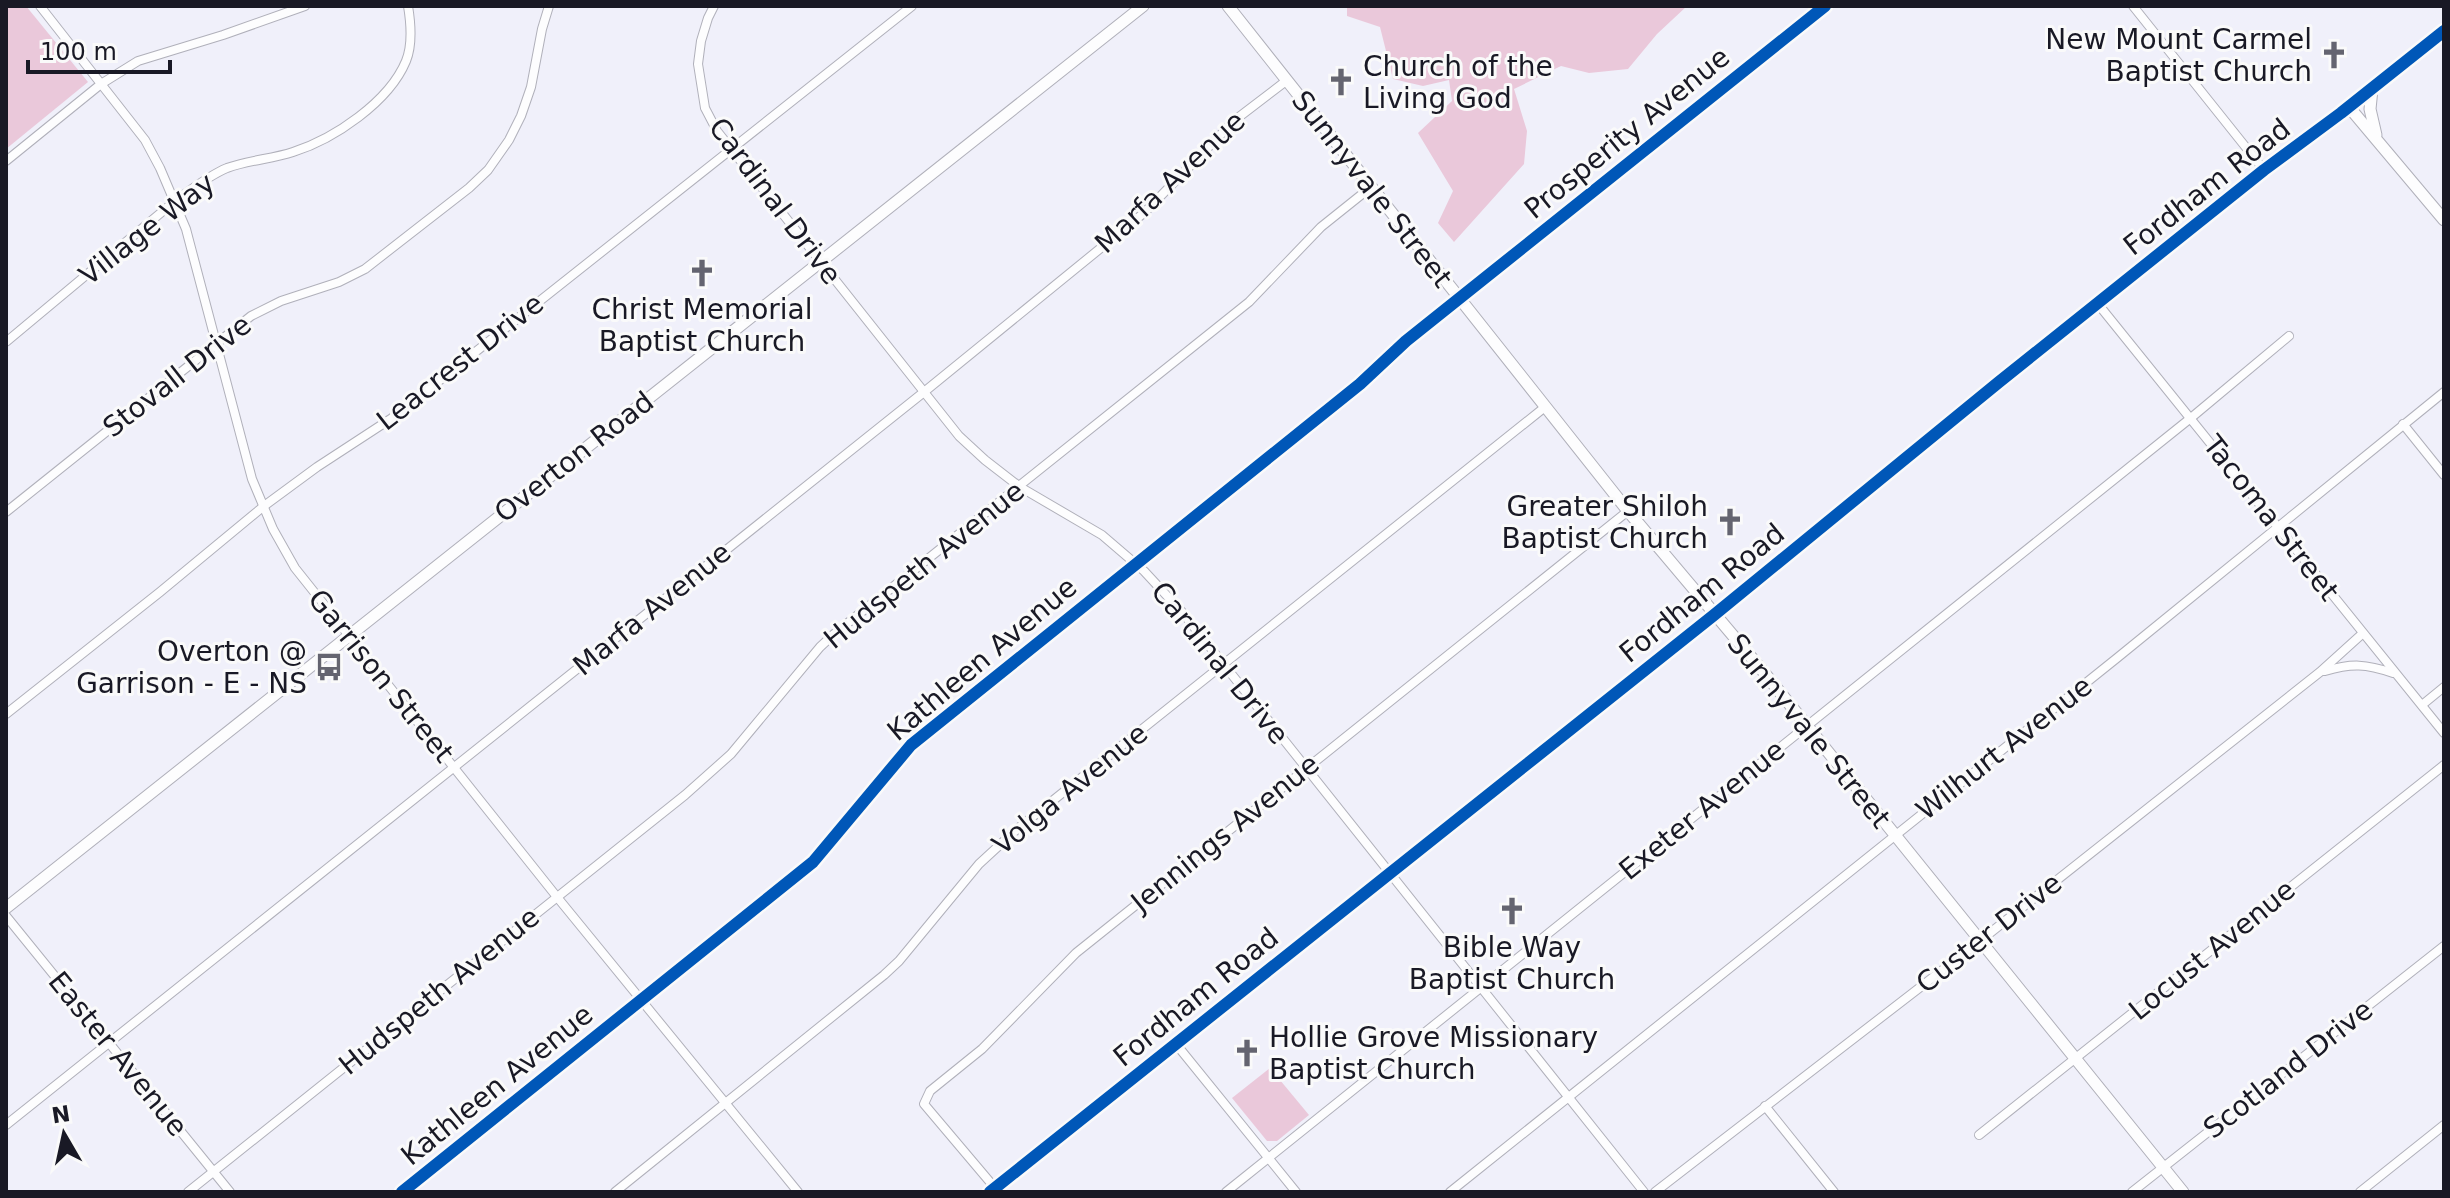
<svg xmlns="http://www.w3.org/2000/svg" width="2450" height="1198" font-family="'DejaVu Sans',sans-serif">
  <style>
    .green { fill: #eac8da }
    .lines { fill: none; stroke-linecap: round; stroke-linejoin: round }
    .street-casing { stroke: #b0b0ba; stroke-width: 10 }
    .secondary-casing { stroke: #b0b0ba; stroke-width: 13 }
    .street { stroke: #fdfdfe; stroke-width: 8 }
    .secondary { stroke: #fdfdfe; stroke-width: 11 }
    .cycleway-casing { stroke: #fafafa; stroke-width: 17 }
    .cycleway { stroke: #0057b8; stroke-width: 12 }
    .labels { text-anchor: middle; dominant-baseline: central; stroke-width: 6; stroke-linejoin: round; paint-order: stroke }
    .poi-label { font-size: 28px; fill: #191925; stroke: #fafafa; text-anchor: end }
    .street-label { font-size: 28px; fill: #191925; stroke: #fafafa }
  </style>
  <rect width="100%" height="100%" fill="#f0f0fa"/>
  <g class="green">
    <polygon points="6,6 26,6 88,82 6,149"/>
    <polygon points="1347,6 1687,6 1657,34 1628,69 1589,73 1561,66 1514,89 1527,131 1524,164 1454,242 1438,223 1453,191 1418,133 1452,101 1449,80 1423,86 1393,79 1380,27 1347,16"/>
    <polygon points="1270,1068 1309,1115 1277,1141 1267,1141 1232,1098"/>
  </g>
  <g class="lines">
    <defs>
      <g id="street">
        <polyline points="40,6 145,140 160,168 186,229 252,479 273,529 295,568 557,897 798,1192"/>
        <polyline points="714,6 708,18 701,41 698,64 705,108 717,131 959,436 985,460 1020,487 1102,535 1144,571 1182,612 1644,1192"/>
        <polyline points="2133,6 2264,170"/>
        <polyline points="6,161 101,84 138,61 223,35 305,6"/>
        <polyline points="2098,304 2444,733"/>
        <path d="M6,342L175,201C192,189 208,176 227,168C249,160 272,159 293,152C334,139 389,102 406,61C413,44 411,24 408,6"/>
        <polyline points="2403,424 2444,475"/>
        <polyline points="6,512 251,316 281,301 339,282 365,269 469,188 488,170 509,140 521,116 531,87 542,29 549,6"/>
        <path d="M2325,671C2352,663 2366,664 2393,673"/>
        <polyline points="2422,705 2444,687"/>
        <polyline points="6,714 160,592 264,506 317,467 392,418 912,6"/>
        <polyline points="6,916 230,1192"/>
        <polyline points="1176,1044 1296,1192"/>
        <polyline points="1765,1106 1834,1192"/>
        <polyline points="6,1125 924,392 1145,212 1235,120 1286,81"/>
        <polyline points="1979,1135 2444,765"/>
        <polyline points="995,1188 924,1104 930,1091 982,1049 1076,953 1628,511"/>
        <polyline points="188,1192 685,795 731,754 820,647 834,634 1249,302 1321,227 1371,187"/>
        <polyline points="402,1192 813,862 911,745 1360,384 1406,341 1825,6"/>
        <polyline points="615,1192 884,975 899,961 979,864 1016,830 1545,407"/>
        <polyline points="1226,1192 2192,417 2289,336"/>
        <polyline points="1450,1192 2117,658 2444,392"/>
        <polyline points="1655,1192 1971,948 2320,672 2362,634"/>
        <polyline points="2132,1192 2444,946"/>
        <polyline points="2360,1192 2444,1125"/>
      </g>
      <g id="secondary">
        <polyline points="1228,6 1628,511 1762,670 2183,1192"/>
        <polyline points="2372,89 2370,109 2376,135"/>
        <polyline points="2349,107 2444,220"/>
        <polyline points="6,908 1143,6"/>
        <polyline points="990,1192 1714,615 1999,382 2264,170 2341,113 2444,31"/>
      </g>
    </defs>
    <use href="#street" class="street-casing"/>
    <use href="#secondary" class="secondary-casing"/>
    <use href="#street" class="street"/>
    <use href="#secondary" class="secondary"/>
    <defs>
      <g id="cycleway">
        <polyline points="402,1192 813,862 911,745 1360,384 1406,341 1825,6"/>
        <polyline points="990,1192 1714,615 1999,382 2264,170 2341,113 2444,31"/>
      </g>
    </defs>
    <use href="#cycleway" class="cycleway-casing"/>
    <use href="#cycleway" class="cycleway"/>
  </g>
  <defs>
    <symbol id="church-bare" viewBox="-9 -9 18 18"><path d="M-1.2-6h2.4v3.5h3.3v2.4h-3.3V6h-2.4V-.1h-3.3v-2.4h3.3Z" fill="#646470" stroke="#fafafa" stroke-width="2.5" paint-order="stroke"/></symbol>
    <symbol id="bus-bare" viewBox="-9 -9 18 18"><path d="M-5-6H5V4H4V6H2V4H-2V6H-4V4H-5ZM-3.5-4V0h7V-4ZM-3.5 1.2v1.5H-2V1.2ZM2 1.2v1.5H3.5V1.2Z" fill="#646470" stroke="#fafafa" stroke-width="2.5" paint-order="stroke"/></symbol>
  </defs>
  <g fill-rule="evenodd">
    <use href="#church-bare" x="2314" y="35" width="40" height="40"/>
    <use href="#church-bare" x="1321" y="62" width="40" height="40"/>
    <use href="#church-bare" x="682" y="253" width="40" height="40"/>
    <use href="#church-bare" x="1710" y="502" width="40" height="40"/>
    <use href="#bus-bare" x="309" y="647" width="40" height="40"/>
    <use href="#church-bare" x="1492" y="891" width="40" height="40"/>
    <use href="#church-bare" x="1227" y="1033" width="40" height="40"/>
  </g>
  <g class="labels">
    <g class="poi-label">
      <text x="2312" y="39">New Mount Carmel<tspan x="2312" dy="32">Baptist Church</tspan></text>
      <text x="1363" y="66" text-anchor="start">Church of the<tspan x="1363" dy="32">Living God</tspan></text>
      <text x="702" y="309" text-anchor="middle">Christ Memorial<tspan x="702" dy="32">Baptist Church</tspan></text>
      <text x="1708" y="506">Greater Shiloh<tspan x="1708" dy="32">Baptist Church</tspan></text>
      <text x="307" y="651">Overton @<tspan x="307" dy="32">Garrison - E - NS</tspan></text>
      <text x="1512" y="947" text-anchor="middle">Bible Way<tspan x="1512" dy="32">Baptist Church</tspan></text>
      <text x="1269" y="1037" text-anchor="start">Hollie Grove Missionary<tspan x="1269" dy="32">Baptist Church</tspan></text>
    </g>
    <g class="street-label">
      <text transform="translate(1627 133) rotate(-39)">Prosperity Avenue</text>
      <text transform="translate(1170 182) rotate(-43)">Marfa Avenue</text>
      <text transform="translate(2207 187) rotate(-38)">Fordham Road</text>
      <text transform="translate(1372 189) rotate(52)">Sunnyvale Street</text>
      <text transform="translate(775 201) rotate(53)">Cardinal Drive</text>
      <text transform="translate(147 229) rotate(-38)">Village Way</text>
      <text transform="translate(460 362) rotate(-38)">Leacrest Drive</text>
      <text transform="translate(177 376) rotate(-38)">Stovall Drive</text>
      <text transform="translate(574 457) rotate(-38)">Overton Road</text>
      <text transform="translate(2271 518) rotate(52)">Tacoma Street</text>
      <text transform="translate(924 565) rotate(-39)">Hudspeth Avenue</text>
      <text transform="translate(1702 593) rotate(-39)">Fordham Road</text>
      <text transform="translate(652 609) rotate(-39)">Marfa Avenue</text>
      <text transform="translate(982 659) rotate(-40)">Kathleen Avenue</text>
      <text transform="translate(1220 663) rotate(51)">Cardinal Drive</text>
      <text transform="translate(381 676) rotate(51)">Garrison Street</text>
      <text transform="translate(1809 731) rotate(51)">Sunnyvale Street</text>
      <text transform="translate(2004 748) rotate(-38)">Wilhurt Avenue</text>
      <text transform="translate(1070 789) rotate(-39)">Volga Avenue</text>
      <text transform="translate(1702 810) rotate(-39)">Exeter Avenue</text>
      <text transform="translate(1225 833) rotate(-39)">Jennings Avenue</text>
      <text transform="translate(1989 933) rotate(-38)">Custer Drive</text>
      <text transform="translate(2212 950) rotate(-39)">Locust Avenue</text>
      <text transform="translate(439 991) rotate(-39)">Hudspeth Avenue</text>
      <text transform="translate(1196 997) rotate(-39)">Fordham Road</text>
      <text transform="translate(118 1054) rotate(51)">Easter Avenue</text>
      <text transform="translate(2288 1069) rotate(-38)">Scotland Drive</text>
      <text transform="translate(497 1085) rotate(-39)">Kathleen Avenue</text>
    </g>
  </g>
  <rect width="2450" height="1198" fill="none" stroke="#191925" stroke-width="16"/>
  <g transform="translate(64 1134) rotate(351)" stroke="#fafafa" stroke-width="6" paint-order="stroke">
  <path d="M0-6L14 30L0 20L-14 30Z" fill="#191925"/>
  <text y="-12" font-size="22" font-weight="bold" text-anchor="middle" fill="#191925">N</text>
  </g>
  <path d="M28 60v12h142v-12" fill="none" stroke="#191925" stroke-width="4"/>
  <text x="40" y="60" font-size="24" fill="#191925" stroke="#fafafa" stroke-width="6" paint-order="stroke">100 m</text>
</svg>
